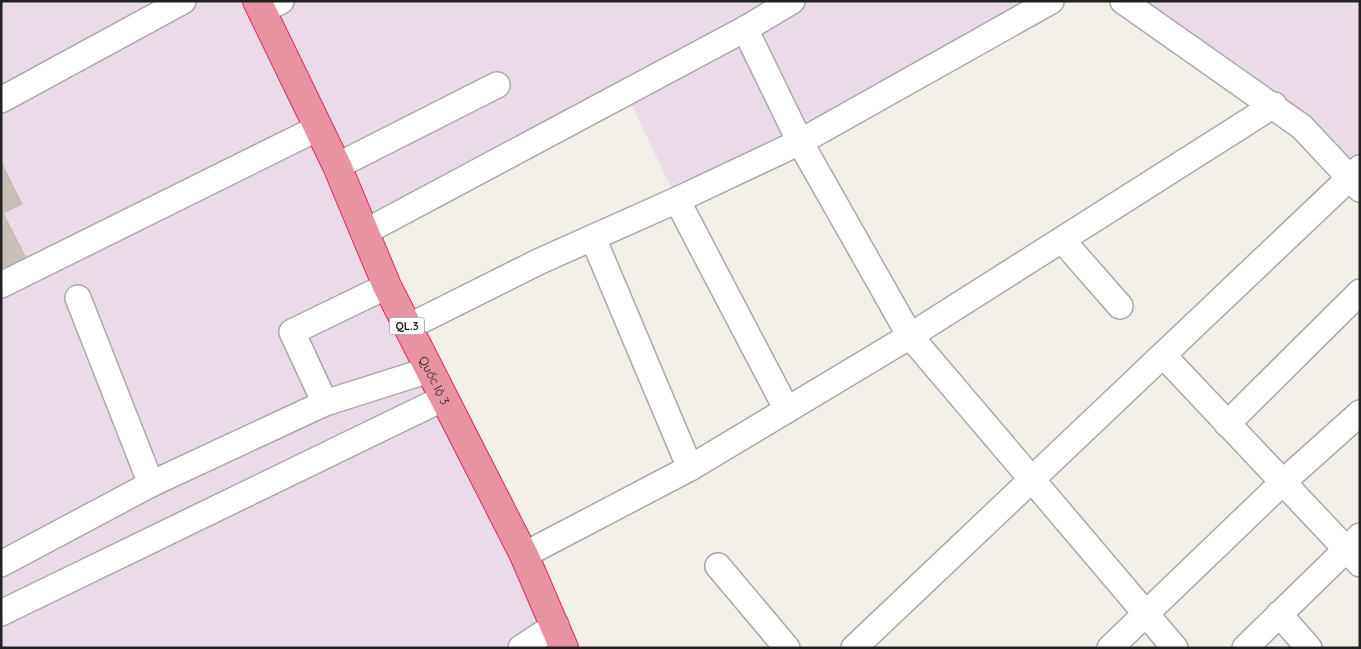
<svg xmlns="http://www.w3.org/2000/svg" width="1361" height="649" font-family="Quicksand,sans-serif">
  <style>
    .industrial { fill: #ebdbe8 }
    .building { fill: #c7bfb8; stroke: #c4b6ab }
    .lines { fill: none; stroke-linecap: round; stroke-linejoin: round }
    .minor-casing { stroke: #a9a9a9; stroke-width: 28 }
    .highway-casing { stroke: #dc2a67; stroke-width: 30 }
    .minor { stroke: #fff; stroke-width: 25 }
    .highway { stroke: #e892a2; stroke-width: 28 }
    .labels { text-anchor: middle; dominant-baseline: central; stroke-width: 4.5; stroke-linejoin: round; paint-order: stroke }
    .shield { fill: #fff; stroke: #646464; stroke-width: 1 }
    .shield-label { font-size: 11px; font-weight: bold; fill: #222 }
    .street-label { font-size: 12px; fill: #222; stroke: #fff }
  </style>
  <rect width="100%" height="100%" fill="#f2efe9"/>
  <g class="industrial">
    <polygon points="1,1 1051,1 677,200 626,93 368,231 563,648 1,648"/>
    <polygon points="1123,1 1360,1 1360,168"/>
  </g>
  <polygon class="building" points="1,162 22,204 3,213 29,264 1,278"/>
  <g class="lines">
    <defs>
      <g id="minor">
        <polyline points="1123,1 1302,127 1360,189"/>
        <polyline points="261,11 281,1"/>
        <polyline points="745,29 800,142 910,336 1175,648"/>
        <polyline points="1,100 183,1"/>
        <polyline points="337,166 497,85"/>
        <polyline points="677,200 787,410"/>
        <polyline points="365,232 745,29 792,1"/>
        <polyline points="593,238 690,468"/>
        <polyline points="1062,240 1120,306"/>
        <polyline points="1,285 318,128"/>
        <polyline points="78,298 151,484"/>
        <polyline points="408,327 538,262 677,200 800,142 1051,1"/>
        <polyline points="1163,355 1360,564"/>
        <polyline points="325,403 429,370"/>
        <polyline points="1227,424 1360,292"/>
        <polyline points="524,555 690,468 910,336 1274,105"/>
        <polyline points="1,564 151,484 325,403 292,332 387,286"/>
        <polyline points="718,566 787,648"/>
        <polyline points="1,613 444,398"/>
        <polyline points="1279,614 1309,648"/>
        <polyline points="521,648 556,625"/>
        <polyline points="854,648 1360,168"/>
        <polyline points="1110,648 1283,482 1360,413"/>
        <polyline points="1245,648 1360,536"/>
      </g>
      <g id="highway">
        <path id="s1" d="M257,1L337,166L387,286L524,555L564,648"/>
      </g>
    </defs>
    <use href="#minor" class="minor-casing"/>
    <use href="#highway" class="highway-casing"/>
    <use href="#minor" class="minor"/>
    <use href="#highway" class="highway"/>
  </g>
  <g class="labels">
    <rect class="shield" x="389.5" y="317.5" width="35" height="17" rx="4"/>
    <g class="shield-label">
      <text x="407" y="326">QL.3</text>
    </g>
    <g class="street-label">
      <text stroke="none"><textPath href="#s1" startOffset="419">Quốc lộ 3</textPath></text>
    </g>
  </g>
  <rect width="1361" height="649" fill="none" stroke="#222222" stroke-width="5"/>
</svg>
